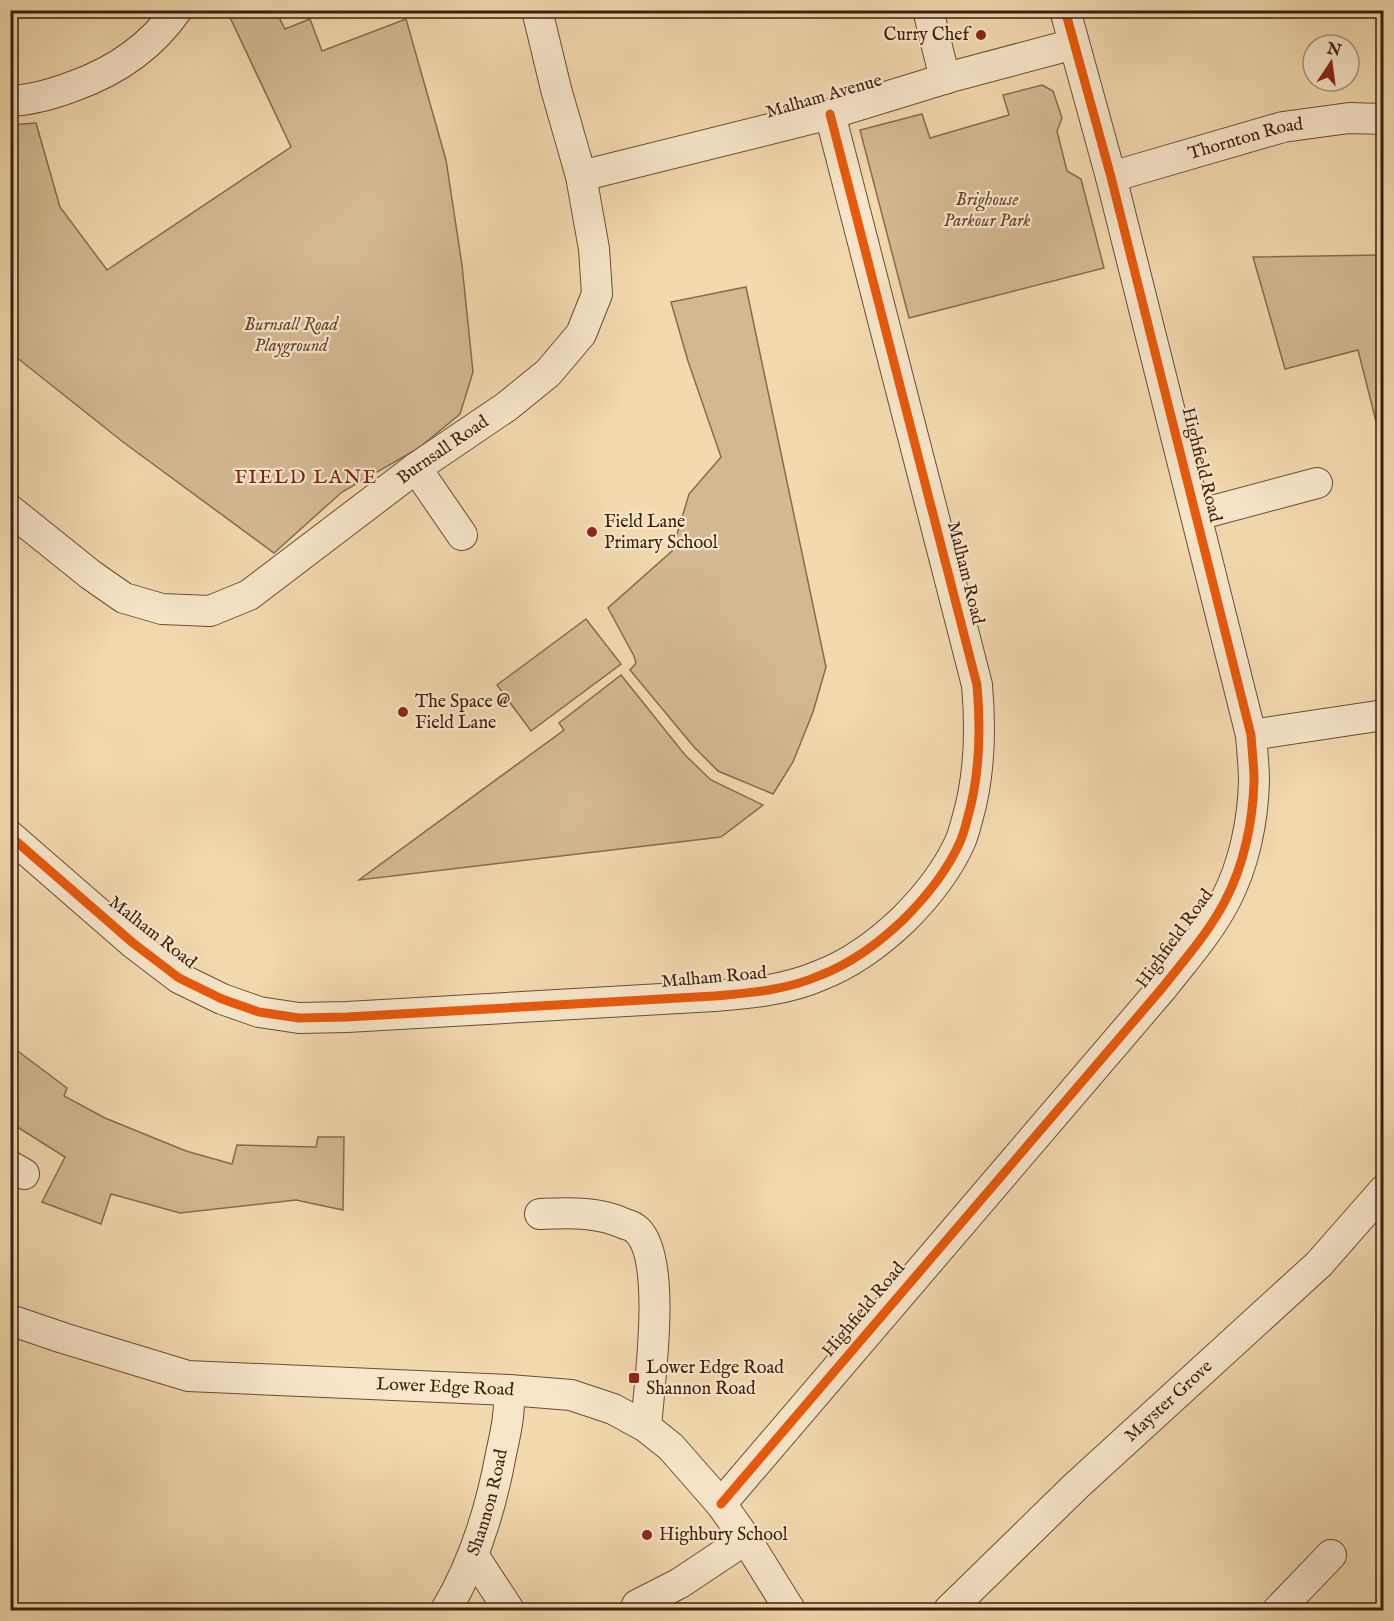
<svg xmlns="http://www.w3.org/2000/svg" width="1394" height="1621" font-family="'IM FELL English',serif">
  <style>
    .green { fill: #d3b992; stroke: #886c4e; stroke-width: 1.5 }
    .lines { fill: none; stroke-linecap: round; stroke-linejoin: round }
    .minor-casing { stroke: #6a4d34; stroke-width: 32 }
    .minor { stroke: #f7e6ca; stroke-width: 30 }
    .cycleway-casing { stroke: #f7e6ca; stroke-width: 13 }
    .cycleway { stroke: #e8590c; stroke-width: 9 }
    .poi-dot { fill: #8f2418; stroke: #f7e6ca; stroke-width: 2 }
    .labels { text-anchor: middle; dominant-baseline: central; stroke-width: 4.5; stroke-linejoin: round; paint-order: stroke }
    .poi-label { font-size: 18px; fill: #3c1e0b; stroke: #f7e6ca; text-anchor: start }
    .street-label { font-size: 18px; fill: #3c1e0b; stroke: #f7e6ca }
    .park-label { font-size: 18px; font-style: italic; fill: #62452d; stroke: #f7e6ca }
    .neighbourhood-label { font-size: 20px; letter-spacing: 1.5px; fill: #7a1f14; stroke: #f7e6ca }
  </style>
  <rect width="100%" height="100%" fill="#f2d9ae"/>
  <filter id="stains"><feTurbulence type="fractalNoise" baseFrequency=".00333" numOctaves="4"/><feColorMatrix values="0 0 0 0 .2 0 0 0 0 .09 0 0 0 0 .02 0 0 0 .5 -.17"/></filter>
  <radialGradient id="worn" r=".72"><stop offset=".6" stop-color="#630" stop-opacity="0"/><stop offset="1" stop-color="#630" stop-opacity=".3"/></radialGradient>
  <g class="green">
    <polygon points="227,11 276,11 285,29 310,19 322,51 406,19 446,160 462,265 473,372 460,414 419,448 342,492 274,553 123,442 11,353 11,125 36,123 60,207 107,270 291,147"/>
    <polygon points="1042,85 1053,91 1062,118 1057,131 1067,171 1081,179 1104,268 909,318 860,130 922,114 930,138 1009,115 1003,95"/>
    <polygon points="1383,255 1384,255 1383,449 1358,350 1285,369 1253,257"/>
    <polygon points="746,287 826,667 813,712 793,762 773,794 718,771 694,747 630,670 636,663 634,656 608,608 672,551 689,494 721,457 688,361 671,302"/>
    <polygon points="586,619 621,664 531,731 497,685"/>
    <polygon points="621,675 685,755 711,780 763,805 721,837 359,880 564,730 559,723"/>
    <polygon points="11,1046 67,1088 64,1096 105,1118 186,1151 232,1164 237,1145 316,1147 318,1137 344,1137 343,1210 296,1200 180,1213 111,1194 101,1224 42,1202 65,1157 11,1123"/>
  </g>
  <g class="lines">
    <defs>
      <g id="minor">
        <polyline points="928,10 945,79"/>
        <path d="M10,101C33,100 53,94 74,86C116,71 151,47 177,10"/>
        <polyline points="581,176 830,114 954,76 1074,44"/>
        <path id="s1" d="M1111,177L1283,127L1349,118L1384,119"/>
        <polyline points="416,468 462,535"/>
        <path id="s2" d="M10,510L91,575L124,598L162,609L210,611L249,595L416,468L506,407L548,373L581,334L597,294L594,249L581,176L556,89L537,10"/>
        <polyline points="1197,515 1317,483"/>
        <polyline points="1251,735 1384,715"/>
        <path d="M10,836L133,943L179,978L222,999L259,1012L299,1018L347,1017L714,996C751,993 787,990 821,975C852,963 880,942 904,919C926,897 947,871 960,842C963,835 965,828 967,820C980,776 981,730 977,685L830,114"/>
        <polyline points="10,1166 24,1174"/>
        <path d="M540,1214C568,1213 598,1211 625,1224C629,1225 634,1227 637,1230C668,1259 649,1385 646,1427"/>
        <path id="s3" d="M10,1320L63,1338L188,1376L509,1390L571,1395L613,1409L646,1427L671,1447L721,1504L746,1539L790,1610"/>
        <path d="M721,1504L1163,987C1184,960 1209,932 1225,901C1244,865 1253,821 1254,781C1254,766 1252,750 1251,735L1111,177L1065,10"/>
        <polyline points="473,1555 509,1610"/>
        <path id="s4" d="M446,1610C474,1563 491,1508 501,1454C506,1431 510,1414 509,1390"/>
        <polyline points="635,1610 637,1605 680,1583 746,1539"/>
        <path id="s5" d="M949,1610L1076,1486L1319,1264L1384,1190"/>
        <polyline points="1278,1610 1331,1555"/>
      </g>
    </defs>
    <use href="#minor" class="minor-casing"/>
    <use href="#minor" class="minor"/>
    <defs>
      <g id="cycleway">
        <path d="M10,836L133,943L179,978L222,999L259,1012L299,1018L347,1017L714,996C751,993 787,990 821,975C852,963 880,942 904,919C926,897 947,871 960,842C963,835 965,828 967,820C980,776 981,730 977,685L830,114"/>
        <path d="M721,1504L1163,987C1184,960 1209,932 1225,901C1244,865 1253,821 1254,781C1254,766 1252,750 1251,735L1111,177L1065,10"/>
      </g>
    </defs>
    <use href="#cycleway" class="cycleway-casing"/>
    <use href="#cycleway" class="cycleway"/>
  </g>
  <g class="poi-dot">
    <circle cx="981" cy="35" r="6"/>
    <circle cx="592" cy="532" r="6"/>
    <circle cx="403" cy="712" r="6"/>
    <rect x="628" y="1372" width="12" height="12" rx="3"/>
    <circle cx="647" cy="1535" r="6"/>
  </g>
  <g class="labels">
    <g class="poi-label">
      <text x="969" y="35" text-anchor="end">Curry Chef</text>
      <text x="604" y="522">Field Lane<tspan x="604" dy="21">Primary School</tspan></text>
      <text x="415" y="702">The Space @<tspan x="415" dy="21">Field Lane</tspan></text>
      <text x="646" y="1368">Lower Edge Road<tspan x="646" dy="21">Shannon Road</tspan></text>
      <text x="659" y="1535">Highbury School</text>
    </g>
    <g class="street-label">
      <text transform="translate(824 97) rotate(-16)">Malham Avenue</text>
      <text stroke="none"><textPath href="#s1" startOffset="140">Thornton Road</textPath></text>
      <text stroke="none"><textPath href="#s2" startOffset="516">Burnsall Road</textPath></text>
      <text transform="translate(1201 465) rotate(76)">Highfield Road</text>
      <text transform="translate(965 573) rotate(76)">Malham Road</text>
      <text transform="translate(152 933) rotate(38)">Malham Road</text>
      <text transform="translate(1175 939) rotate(-54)">Highfield Road</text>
      <text transform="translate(714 978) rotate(-5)">Malham Road</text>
      <text transform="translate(864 1310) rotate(-50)">Highfield Road</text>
      <text stroke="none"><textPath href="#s3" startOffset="444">Lower Edge Road</textPath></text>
      <text stroke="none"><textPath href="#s5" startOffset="303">Mayster Grove</textPath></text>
      <text stroke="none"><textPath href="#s4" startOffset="116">Shannon Road</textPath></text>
    </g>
    <g class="park-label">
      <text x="987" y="200">Brighouse<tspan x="987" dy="21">Parkour Park</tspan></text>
      <text x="291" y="325">Burnsall Road<tspan x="291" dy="21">Playground</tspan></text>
    </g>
    <g class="neighbourhood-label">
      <text x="306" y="477">FIELD LANE</text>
    </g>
  </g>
  <rect width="1394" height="1621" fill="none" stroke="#f2d9ae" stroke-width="36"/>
  <rect x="12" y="12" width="1370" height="1597" fill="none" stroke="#3c1e0b" stroke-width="3"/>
  <rect x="18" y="18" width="1358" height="1585" fill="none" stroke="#3c1e0b" stroke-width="1.5"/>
  <g transform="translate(1331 63) rotate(13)"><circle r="28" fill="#f7e6ca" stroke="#ac967e" stroke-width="1.5"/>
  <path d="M0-4.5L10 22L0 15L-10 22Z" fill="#8f2418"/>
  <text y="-9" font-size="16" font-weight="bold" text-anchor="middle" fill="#3c1e0b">N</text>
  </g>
  <rect width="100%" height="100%" filter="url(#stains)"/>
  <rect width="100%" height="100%" fill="url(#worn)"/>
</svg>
